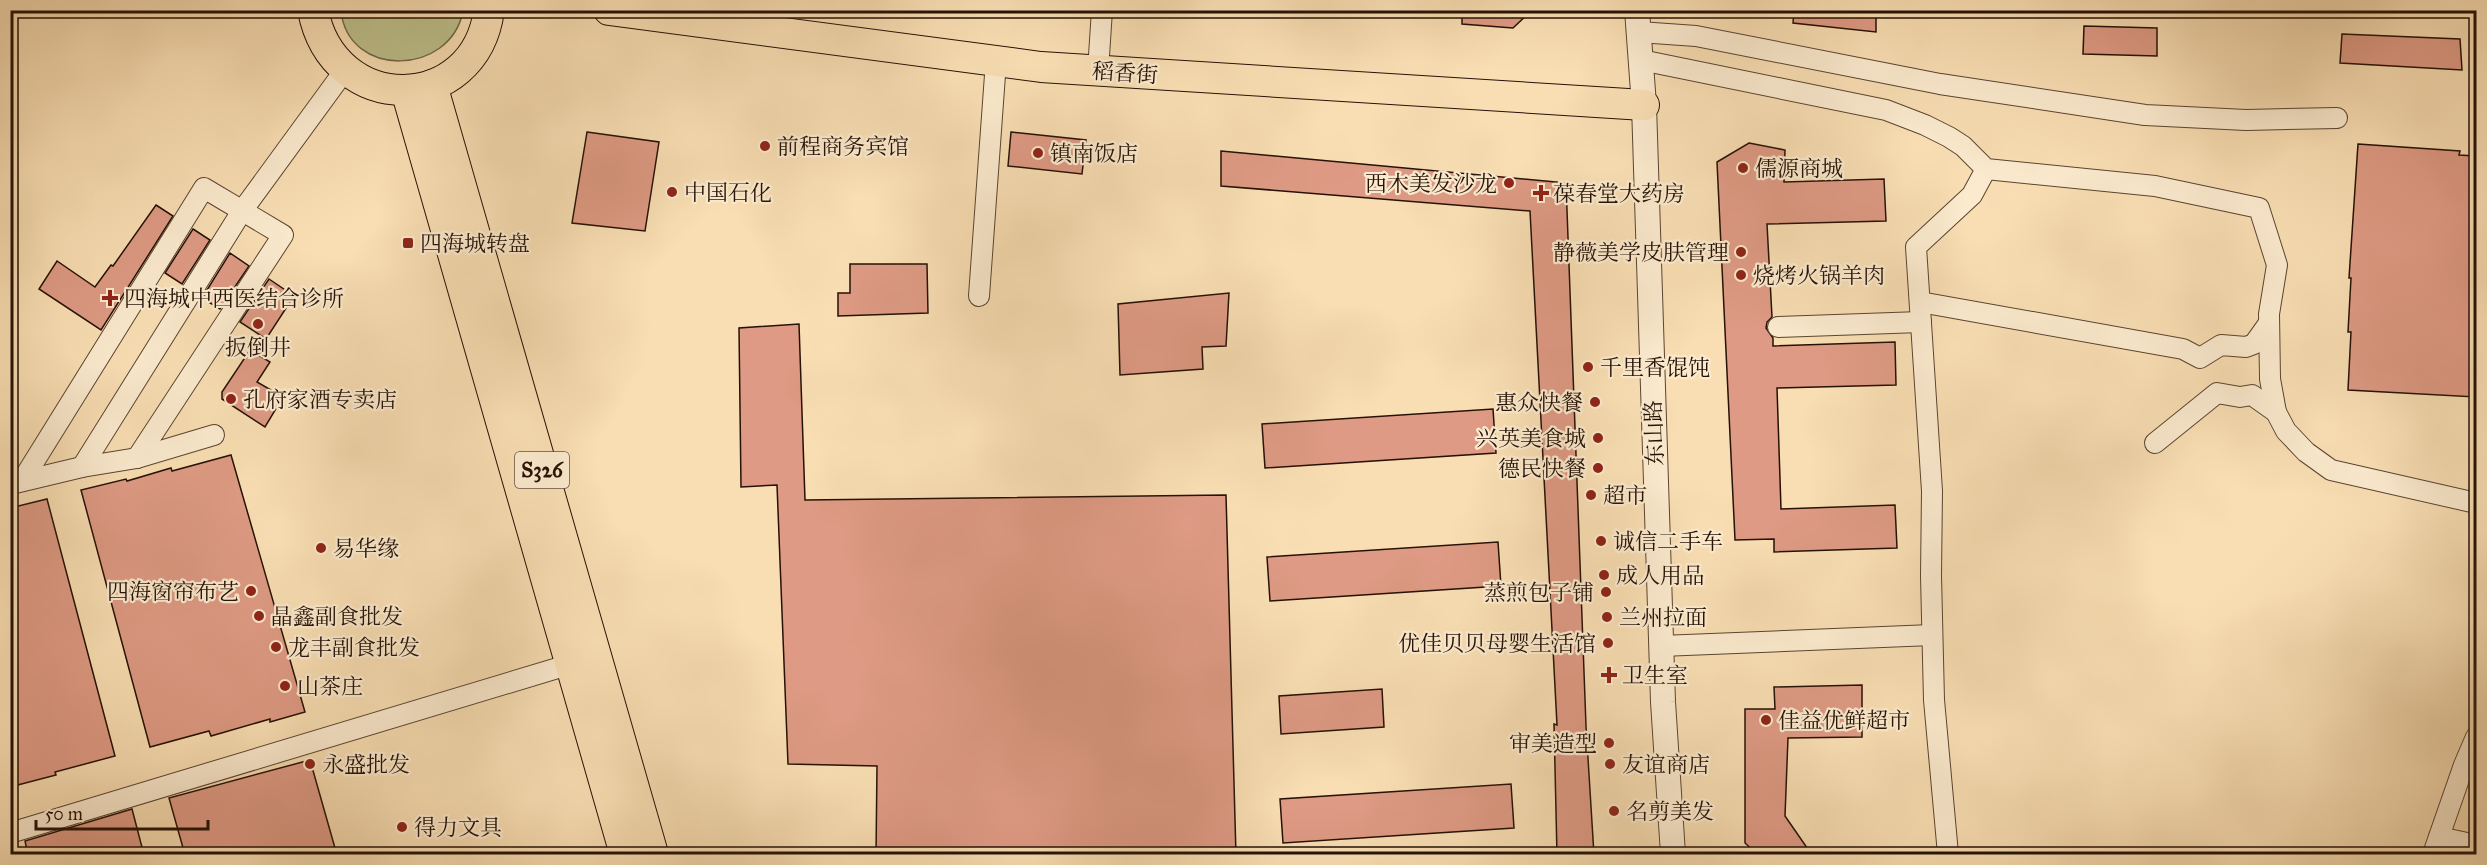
<svg xmlns="http://www.w3.org/2000/svg" width="2487" height="865" font-family="'IM FELL Great Primer','Noto Serif SC',serif">
  <style>
    .green { fill: #bec18c; stroke: #726949; stroke-width: 1.5 }
    .building { fill: #de9a84; stroke: #251106; stroke-width: 1.5 }
    .lines { fill: none; stroke-linecap: round; stroke-linejoin: round }
    .minor-casing { stroke: #5a4431; stroke-width: 22 }
    .tertiary-casing { stroke: #5a4431; stroke-width: 26 }
    .primary-casing { stroke: #251106; stroke-width: 32 }
    .minor { stroke: #fbeace; stroke-width: 20 }
    .tertiary { stroke: #fbeace; stroke-width: 24 }
    .primary { stroke: #f9deb3; stroke-width: 30 }
    .poi-dot { fill: #8f2418; stroke: #fbeace; stroke-width: 2 }
    .labels { text-anchor: middle; dominant-baseline: central; stroke-width: 4.5; stroke-linejoin: round; paint-order: stroke }
    .shield { fill: #fbeace; stroke: #655242; stroke-width: 1.5 }
    .shield-label { font-size: 21px; font-weight: bold; fill: #251106 }
    .street-label { font-size: 22px; fill: #251106; stroke: #fbeace }
    .poi-label { font-size: 22px; fill: #251106; stroke: #fbeace; text-anchor: start }
  </style>
  <rect width="100%" height="100%" fill="#f9deb3"/>
  <filter id="stains"><feTurbulence type="fractalNoise" baseFrequency=".00333" numOctaves="4"/><feColorMatrix values="0 0 0 0 .2 0 0 0 0 .09 0 0 0 0 .02 0 0 0 .5 -.17"/></filter>
  <radialGradient id="worn" r=".72"><stop offset=".6" stop-color="#630" stop-opacity="0"/><stop offset="1" stop-color="#630" stop-opacity=".3"/></radialGradient>
  <path class="green" d="M341,11L463,10V11C450,77 348,78 341,11Z"/>
  <g class="building">
    <polygon points="1462,10 1532,10 1513,28 1462,24"/>
    <polygon points="1794,10 1876,10 1876,32 1793,23"/>
    <polygon points="2084,26 2157,28 2157,56 2083,54"/>
    <polygon points="2342,34 2460,39 2462,70 2340,63"/>
    <polygon points="587,132 659,142 645,231 572,223"/>
    <polygon points="1011,132 1086,140 1082,174 1008,166"/>
    <polygon points="1749,143 1785,150 1784,182 1884,179 1886,221 1767,224 1772,317 1767,322 1766,328 1773,338 1773,346 1895,342 1896,385 1777,388 1781,509 1895,505 1897,548 1774,552 1774,539 1735,540 1717,162"/>
    <polygon points="2358,144 2460,151 2459,155 2476,156 2476,397 2348,390 2351,332 2348,332 2351,278 2349,278"/>
    <polygon points="1221,151 1566,183 1586,726 1594,855 1557,855 1554,724 1557,725 1530,211 1221,186"/>
    <polygon points="156,205 173,216 101,330 39,289 57,261 95,287 111,265 113,266"/>
    <polygon points="193,229 210,240 182,284 165,273"/>
    <polygon points="230,253 249,266 220,309 202,298"/>
    <polygon points="850,264 927,264 928,313 838,316 838,293 850,293"/>
    <polygon points="269,279 294,296 266,339 240,322"/>
    <polygon points="1229,293 1226,346 1202,347 1203,369 1120,375 1118,304"/>
    <polygon points="799,324 805,500 1226,495 1236,855 876,855 877,766 788,764 777,485 741,487 739,328"/>
    <polygon points="250,350 270,362 257,382 283,397 265,427 222,399 222,392"/>
    <polygon points="1493,409 1496,453 1265,468 1262,424"/>
    <polygon points="231,455 305,712 270,722 270,719 211,736 209,731 150,747 81,490 126,479 127,481 171,468 172,471"/>
    <polygon points="47,499 115,756 55,772 56,775 10,787 10,508"/>
    <polygon points="1498,542 1501,586 1270,601 1267,557"/>
    <polygon points="1862,685 1862,737 1788,738 1785,816 1812,855 1758,855 1745,843 1745,709 1775,709 1774,687"/>
    <polygon points="1382,689 1384,727 1281,734 1279,696"/>
    <polygon points="310,760 337,855 185,855 169,798"/>
    <polygon points="1511,784 1514,828 1283,843 1280,799"/>
    <polygon points="132,809 144,855 28,855 25,841"/>
  </g>
  <g class="lines">
    <defs>
      <g id="minor">
        <polyline points="1639,32 1696,36 1940,84 2145,115 2246,120 2337,118"/>
        <polyline points="1641,60 1886,110 1925,125 1949,137 1963,146 1986,169 2155,186 2259,208 2277,265 2269,314 2270,379 2276,412 2286,431 2306,452 2331,470 2476,503"/>
        <polyline points="1098,71 1102,10"/>
        <polyline points="979,296 996,61"/>
        <polyline points="1920,302 2183,349 2200,358 2221,345 2246,347 2254,344 2269,323"/>
        <polyline points="1778,327 1921,322"/>
        <polyline points="2155,443 2217,393 2240,397 2252,395 2276,412"/>
        <polyline points="82,467 242,211 345,70"/>
        <polyline points="22,481 204,188 283,235 137,458"/>
        <polyline points="15,483 82,467 137,458 214,435"/>
        <polyline points="1661,646 1932,635"/>
        <polyline points="10,833 571,664"/>
        <polyline points="2439,837 2476,845"/>
        <polyline points="1948,854 1934,700 1931,576 1932,491 1916,247 1972,195 1986,169"/>
        <polyline points="2433,854 2464,765 2476,737"/>
      </g>
      <polyline id="tertiary" points="1637,10 1644,105 1663,702 1673,854"/>
      <g id="primary">
        <path d="M313,10C333,117 475,116 489,10"/>
        <polyline points="609,10 1041,67 1644,105"/>
        <polyline points="432,85 653,854"/>
        <polyline points="406,90 625,854"/>
      </g>
    </defs>
    <use href="#minor" class="minor-casing"/>
    <use href="#tertiary" class="tertiary-casing"/>
    <use href="#primary" class="primary-casing"/>
    <use href="#minor" class="minor"/>
    <use href="#tertiary" class="tertiary"/>
    <use href="#primary" class="primary"/>
  </g>
  <g class="poi-dot">
    <circle cx="765" cy="146" r="6"/>
    <circle cx="1038" cy="153" r="6"/>
    <circle cx="1743" cy="168" r="6"/>
    <circle cx="1509" cy="183" r="6"/>
    <circle cx="672" cy="192" r="6"/>
    <path d="M1538 184h6v6h6v6h-6v6h-6v-6h-6v-6h6z"/>
    <rect x="402" y="237" width="12" height="12" rx="3"/>
    <circle cx="1741" cy="252" r="6"/>
    <circle cx="1741" cy="275" r="6"/>
    <path d="M107 289h6v6h6v6h-6v6h-6v-6h-6v-6h6z"/>
    <circle cx="258" cy="324" r="6"/>
    <circle cx="1588" cy="367" r="6"/>
    <circle cx="231" cy="399" r="6"/>
    <circle cx="1595" cy="402" r="6"/>
    <circle cx="1598" cy="438" r="6"/>
    <circle cx="1598" cy="468" r="6"/>
    <circle cx="1591" cy="495" r="6"/>
    <circle cx="1601" cy="541" r="6"/>
    <circle cx="321" cy="548" r="6"/>
    <circle cx="1604" cy="575" r="6"/>
    <circle cx="251" cy="591" r="6"/>
    <circle cx="1606" cy="592" r="6"/>
    <circle cx="259" cy="616" r="6"/>
    <circle cx="1607" cy="617" r="6"/>
    <circle cx="1608" cy="643" r="6"/>
    <circle cx="276" cy="647" r="6"/>
    <path d="M1606 666h6v6h6v6h-6v6h-6v-6h-6v-6h6z"/>
    <circle cx="285" cy="686" r="6"/>
    <circle cx="1766" cy="720" r="6"/>
    <circle cx="1609" cy="743" r="6"/>
    <circle cx="310" cy="764" r="6"/>
    <circle cx="1610" cy="764" r="6"/>
    <circle cx="1614" cy="811" r="6"/>
    <circle cx="402" cy="827" r="6"/>
  </g>
  <g class="labels">
    <rect class="shield" x="515" y="452" width="54" height="36" rx="4.5"/>
    <g class="shield-label">
      <text x="542" y="470">S326</text>
    </g>
    <g class="street-label">
      <text transform="translate(1125 73) rotate(4)">稻香街</text>
      <text transform="translate(1654 433) rotate(-92)">东山路</text>
    </g>
    <g class="poi-label">
      <text x="777" y="146">前程商务宾馆</text>
      <text x="1050" y="153">镇南饭店</text>
      <text x="1755" y="168">儒源商城</text>
      <text x="1497" y="183" text-anchor="end">西木美发沙龙</text>
      <text x="684" y="192">中国石化</text>
      <text x="1553" y="193">葆春堂大药房</text>
      <text x="420" y="243">四海城转盘</text>
      <text x="1729" y="252" text-anchor="end">静薇美学皮肤管理</text>
      <text x="1753" y="275">烧烤火锅羊肉</text>
      <text x="124" y="298">四海城中西医结合诊所</text>
      <text x="258" y="347" text-anchor="middle">扳倒井</text>
      <text x="1600" y="367">千里香馄饨</text>
      <text x="243" y="399">孔府家酒专卖店</text>
      <text x="1583" y="402" text-anchor="end">惠众快餐</text>
      <text x="1586" y="438" text-anchor="end">兴英美食城</text>
      <text x="1586" y="468" text-anchor="end">德民快餐</text>
      <text x="1603" y="495">超市</text>
      <text x="1613" y="541">诚信二手车</text>
      <text x="333" y="548">易华缘</text>
      <text x="1616" y="575">成人用品</text>
      <text x="239" y="591" text-anchor="end">四海窗帘布艺</text>
      <text x="1594" y="592" text-anchor="end">蒸煎包子铺</text>
      <text x="271" y="616">晶鑫副食批发</text>
      <text x="1619" y="617">兰州拉面</text>
      <text x="1596" y="643" text-anchor="end">优佳贝贝母婴生活馆</text>
      <text x="288" y="647">龙丰副食批发</text>
      <text x="1622" y="675">卫生室</text>
      <text x="297" y="686">山茶庄</text>
      <text x="1778" y="720">佳益优鲜超市</text>
      <text x="1597" y="743" text-anchor="end">审美造型</text>
      <text x="322" y="764">永盛批发</text>
      <text x="1622" y="764">友谊商店</text>
      <text x="1626" y="811">名剪美发</text>
      <text x="414" y="827">得力文具</text>
    </g>
  </g>
  <rect width="2487" height="865" fill="none" stroke="#f9deb3" stroke-width="36"/>
  <rect x="12" y="12" width="2463" height="841" fill="none" stroke="#251106" stroke-width="3"/>
  <rect x="18" y="18" width="2451" height="829" fill="none" stroke="#251106" stroke-width="1.5"/>
  <path d="M36 820v9h172v-9" fill="none" stroke="#251106" stroke-width="3"/>
  <text x="45" y="820" font-size="18" fill="#251106" stroke="#fbeace" stroke-width="4.5" paint-order="stroke">50 m</text>
  <rect width="100%" height="100%" filter="url(#stains)"/>
  <rect width="100%" height="100%" fill="url(#worn)"/>
</svg>
